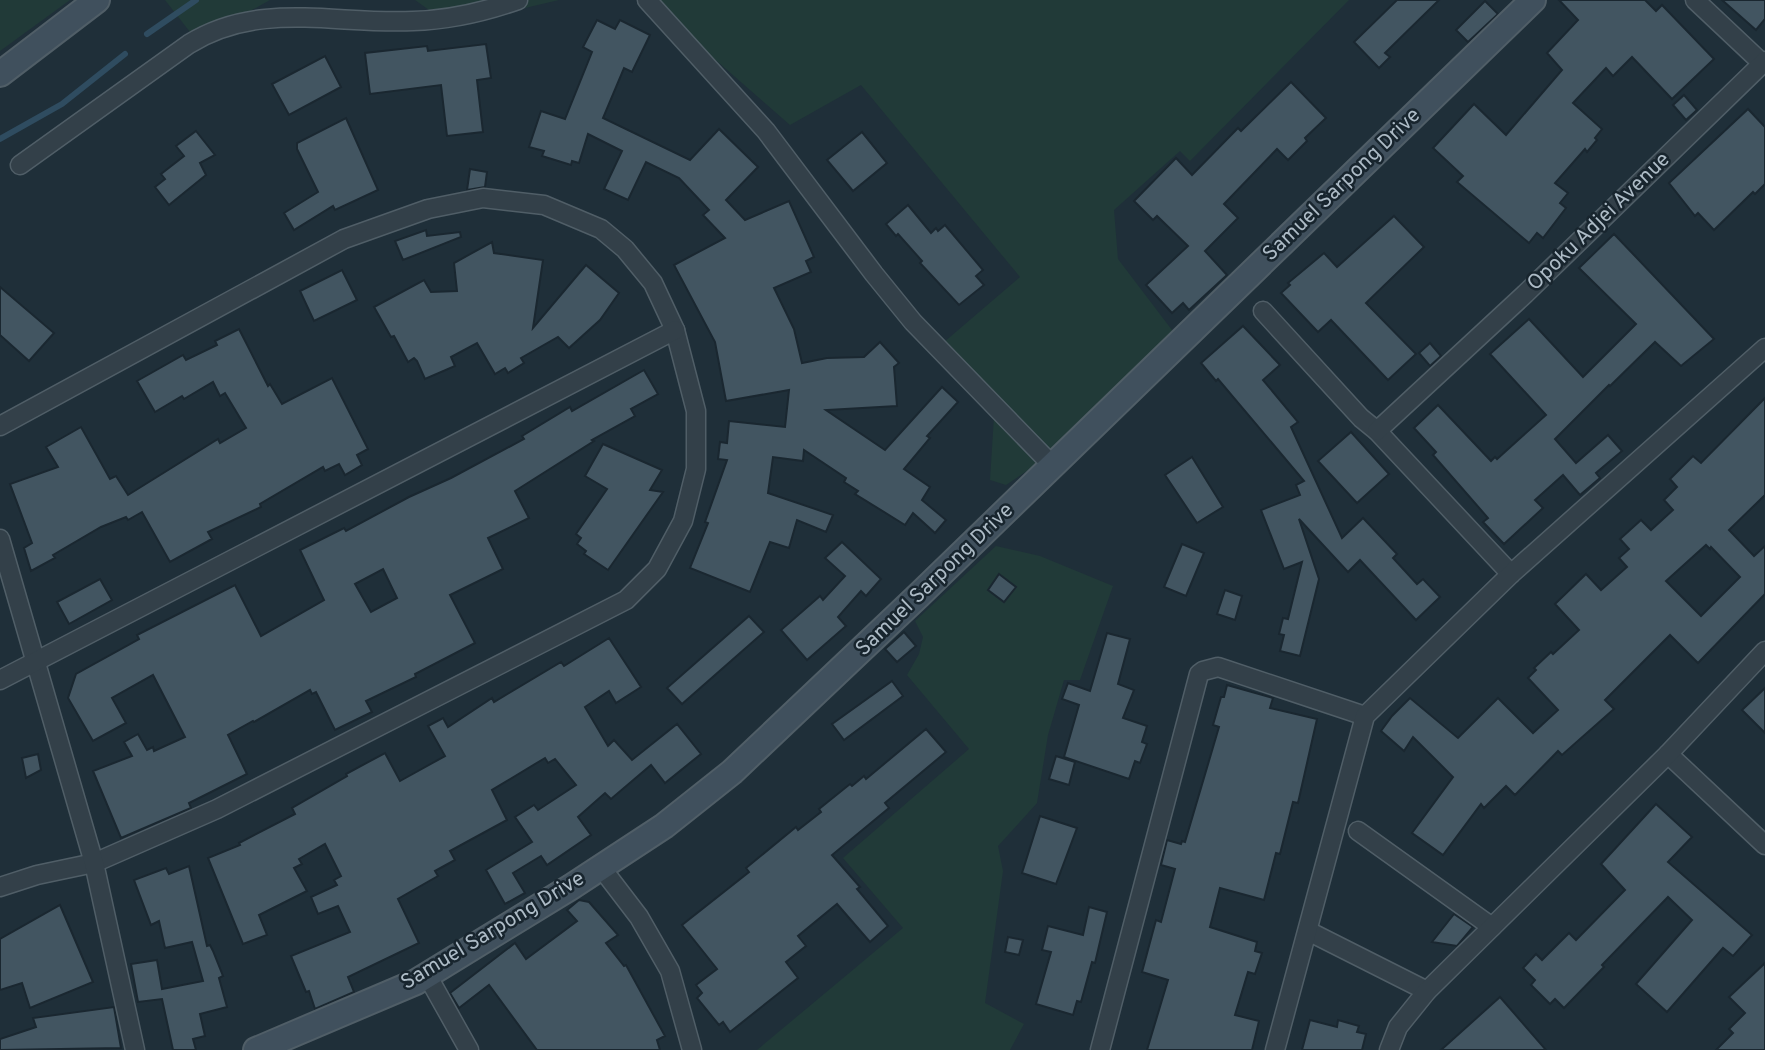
<svg xmlns="http://www.w3.org/2000/svg" width="1765" height="1050" font-family="Overpass,sans-serif">
  <style>
    .grass { fill: #213a38 }
    .lines { fill: none; stroke-linecap: round; stroke-linejoin: round }
    .stream { stroke: #2f4c60; stroke-width: 6 }
    .building { fill: #425561; stroke: #1a2730; stroke-width: 2; fill-rule: evenodd }
    .street-casing { stroke: #505e67; stroke-width: 21 }
    .secondary-casing { stroke: #505e67; stroke-width: 28 }
    .street { stroke: #334049; stroke-width: 18 }
    .secondary { stroke: #40505d; stroke-width: 24 }
    .labels { text-anchor: middle; dominant-baseline: central; stroke-width: 5; stroke-linejoin: round; paint-order: stroke }
    .street-label { font-size: 21px; fill: #adbbc6; stroke: #18252e }
  </style>
  <rect width="100%" height="100%" fill="#1f2f39"/>
  <g class="grass">
    <polygon points="0,0 70,0 0,51"/>
    <polygon points="165,0 270,0 197,41"/>
    <polygon points="415,0 559,0 499,14 429,10"/>
    <polygon points="647,0 1349,0 1190,161 1180,151 1114,210 1118,259 1175,334 1042,461 1006,485 990,480 994,416 936,349 1020,277 861,85 790,125"/>
    <polygon points="996,546 1040,556 1113,586 1080,680 1064,680 1048,735 1037,803 998,846 1003,871 985,1003 1024,1024 1010,1050 757,1050 903,928 843,858 969,749 907,675 919,654 923,637 915,621"/>
  </g>
  <g class="lines">
    <g class="stream">
      <polyline points="147,34 196,0"/>
      <polyline points="0,139 62,104 125,54"/>
    </g>
  </g>
  <g class="building">
    <polygon points="1397,0 1439,0 1385,53 1390,57 1379,68 1354,42"/>
    <polygon points="1559,0 1645,0 1656,11 1662,5 1714,59 1672,99 1632,57 1613,76 1606,68 1573,103 1602,129 1595,138 1597,140 1587,152 1585,149 1555,183 1568,193 1560,203 1566,208 1543,238 1537,233 1529,243 1457,182 1463,176 1433,148 1474,104 1506,135 1562,70 1547,53 1578,20"/>
    <polygon points="1722,0 1765,0 1765,19 1756,30"/>
    <polygon points="1485,1 1498,14 1468,42 1456,30"/>
    <polygon points="597,20 615,29 620,20 650,35 632,72 624,68 603,118 690,160 719,129 758,167 726,200 745,220 789,201 814,257 806,261 811,272 774,288 794,329 802,363 827,358 864,357 880,342 899,363 894,367 897,406 826,410 885,450 942,387 958,402 927,436 930,438 904,469 930,487 922,500 946,520 935,533 913,513 905,525 855,494 858,491 844,482 846,478 804,450 803,461 773,457 768,493 833,515 826,532 797,520 789,548 770,542 750,592 690,568 708,523 705,522 727,460 718,459 720,442 727,443 729,421 785,427 789,390 726,401 715,342 674,265 725,238 703,215 709,210 679,178 646,162 628,200 604,189 622,151 588,134 579,163 572,161 571,165 542,156 544,151 529,147 541,111 565,119 592,52 583,47"/>
    <polygon points="486,44 491,78 477,80 483,132 447,136 441,85 370,94 365,53 427,46 428,51"/>
    <polygon points="325,56 341,87 289,115 272,84"/>
    <polygon points="1291,82 1326,118 1305,138 1307,141 1288,160 1277,149 1224,204 1238,218 1205,251 1227,275 1189,310 1183,303 1172,313 1146,285 1188,246 1157,216 1153,220 1134,201 1176,158 1192,175 1238,128 1241,131"/>
    <polygon points="1684,95 1697,110 1686,120 1673,105"/>
    <polygon points="1748,109 1765,127 1765,184 1755,194 1753,192 1714,230 1698,213 1695,216 1669,183"/>
    <polygon points="346,118 378,190 335,210 333,206 294,230 284,213 318,192 297,149 297,143"/>
    <polygon points="196,131 215,155 200,163 206,175 169,205 155,187 165,179 161,174 184,156 176,146"/>
    <polygon points="862,132 887,163 853,191 827,160"/>
    <polygon points="470,169 487,172 485,187 467,190"/>
    <polygon points="908,205 931,233 936,228 938,231 945,225 983,270 976,276 984,285 959,305 920,263 922,261 898,234 896,236 886,224"/>
    <polygon points="1394,216 1424,247 1366,303 1416,354 1388,380 1331,320 1318,332 1281,293 1290,285 1288,283 1324,253 1337,267"/>
    <polygon points="426,230 427,236 460,232 461,237 403,260 395,241"/>
    <polygon points="1614,234 1714,339 1681,366 1655,342 1610,386 1609,385 1555,439 1576,463 1608,435 1622,451 1596,473 1600,478 1580,495 1563,475 1535,500 1543,508 1504,544 1483,522 1488,518 1433,455 1436,452 1414,428 1438,405 1491,461 1495,457 1497,459 1546,415 1490,354 1529,319 1583,377 1636,324 1579,268"/>
    <polygon points="492,242 494,253 543,260 533,328 586,265 619,293 600,320 569,348 558,337 521,358 524,363 508,373 505,368 495,374 477,343 451,357 455,366 425,379 417,361 414,358 408,362 394,336 391,337 374,307 424,280 431,292 457,291 454,263"/>
    <polygon points="342,270 357,300 314,321 300,291"/>
    <polygon points="0,287 54,333 29,361 0,335"/>
    <polygon points="1243,326 1280,365 1263,380 1298,422 1291,427 1342,538 1363,518 1397,554 1393,558 1417,584 1423,579 1440,597 1416,620 1360,560 1348,572 1299,519 1319,579 1300,656 1280,651 1284,635 1279,634 1283,618 1288,619 1302,562 1284,569 1261,510 1300,495 1296,485 1304,481 1218,379 1216,381 1201,363"/>
    <polygon points="239,329 268,386 270,384 282,404 332,378 368,449 357,455 362,465 345,475 339,464 325,471 323,467 260,504 261,507 208,532 212,539 170,562 142,512 128,520 126,517 101,527 53,555 55,558 31,571 24,548 32,543 10,484 58,467 46,447 81,427 110,479 116,476 128,495 218,439 220,443 246,428 225,393 220,396 213,382 184,399 182,396 155,412 137,381 183,355 186,360 217,345 215,341"/>
    <polygon points="1430,343 1441,356 1430,366 1419,353"/>
    <path d="M644,370L658,394L631,409L635,416L592,440L594,441L515,491L529,518L488,538L503,569L450,595L475,643L415,674L416,677L366,701L372,712L335,730L316,692L312,694L310,690L254,722L253,721L228,735L247,774L189,803L191,808L121,838L93,771L132,756L124,742L138,734L147,750L153,747L154,751L185,737L153,675L112,698L126,723L93,741L68,698L76,674L139,639L137,635L235,585L261,636L324,600L300,550L344,528L346,531L409,497L451,478L524,439L522,436L570,407L572,411ZM383,569L397,598L371,612L355,584Z"/>
    <path d="M1765,398V495L1729,530L1754,556L1765,546V594L1698,663L1670,635L1605,700L1614,709L1562,755L1558,751L1515,795L1506,786L1484,808L1481,804L1443,855L1412,833L1453,777L1413,737L1404,751L1381,731L1392,716L1410,698L1458,738L1498,698L1533,733L1558,710L1528,678L1536,670L1534,668L1551,652L1553,654L1579,630L1555,604L1586,574L1601,590L1627,567L1619,558L1629,549L1620,539L1641,520L1651,530L1673,510L1664,500L1677,487L1670,479L1693,456L1701,463ZM1706,545L1710,549L1711,547L1740,577L1701,616L1666,581Z"/>
    <polygon points="1351,432 1389,474 1357,503 1318,461"/>
    <polygon points="603,444 662,470 650,490 663,492 608,570 584,554 586,551 577,544 581,538 576,534 607,489 585,476"/>
    <polygon points="1192,457 1223,507 1197,523 1165,475"/>
    <polygon points="842,542 881,579 866,596 861,591 838,617 846,626 807,660 781,630 820,596 823,600 845,576 825,558"/>
    <polygon points="1182,544 1204,553 1186,596 1164,587"/>
    <polygon points="999,574 1016,587 1004,602 988,590"/>
    <polygon points="100,579 112,600 69,624 57,602"/>
    <polygon points="1225,590 1242,596 1235,620 1217,614"/>
    <polygon points="749,616 764,632 682,704 667,688"/>
    <polygon points="904,632 916,646 897,662 885,649"/>
    <polygon points="1107,633 1130,639 1118,684 1134,690 1123,718 1147,726 1142,742 1147,744 1140,763 1135,761 1129,779 1064,757 1079,705 1062,699 1068,683 1090,691"/>
    <polygon points="609,638 641,687 616,703 609,691 585,707 608,746 614,740 632,760 677,724 701,754 665,783 651,765 611,799 605,793 578,817 591,835 547,865 541,856 513,873 525,893 505,904 486,870 532,842 515,817 534,805 538,810 576,785 555,759 548,763 545,758 492,790 507,820 450,851 455,860 435,871 438,876 398,899 419,943 348,977 354,992 315,1009 309,991 306,992 291,956 350,932 338,906 318,914 311,897 337,885 334,880 341,876 325,844 299,859 302,864 294,868 307,891 259,915 267,935 243,944 208,858 240,845 239,843 295,814 292,808 347,776 346,774 385,753 400,781 445,756 428,726 443,718 448,727 492,698 494,702 561,662 564,666"/>
    <polygon points="892,681 903,696 844,740 832,724"/>
    <polygon points="1227,685 1273,698 1270,708 1317,719 1298,803 1293,802 1280,854 1276,853 1264,900 1220,888 1210,927 1257,942 1255,951 1262,953 1255,974 1248,972 1235,1015 1259,1021 1252,1050 1147,1050 1168,980 1142,972 1156,920 1161,922 1175,869 1161,865 1167,840 1181,844 1182,841 1185,842 1219,727 1213,725 1221,697 1224,697"/>
    <polygon points="1765,688 1765,733 1742,710"/>
    <polygon points="926,729 946,752 885,803 889,808 832,855 860,887 857,889 888,926 870,942 837,904 798,936 806,946 786,962 798,978 730,1032 723,1022 719,1025 697,998 702,993 696,985 717,969 682,925 749,872 746,868 796,827 798,830 821,812 819,809 850,784 852,786 864,776 866,779"/>
    <polygon points="38,754 41,770 26,778 22,758"/>
    <polygon points="1056,756 1075,762 1069,785 1049,779"/>
    <polygon points="1656,804 1692,837 1668,862 1752,935 1733,956 1723,948 1667,1012 1636,984 1692,920 1668,897 1602,965 1604,967 1564,1008 1555,999 1550,1004 1531,985 1535,980 1523,968 1536,954 1542,960 1569,933 1576,940 1625,890 1601,864"/>
    <polygon points="1040,816 1077,828 1056,884 1022,873"/>
    <polygon points="189,866 207,946 210,945 213,951 223,976 219,978 227,1007 200,1014 205,1036 193,1039 196,1050 173,1050 162,999 138,1002 131,964 157,960 162,989 203,981 192,942 165,948 159,921 151,925 134,880 166,868 169,874"/>
    <polygon points="579,900 589,902 618,935 606,943 624,966 626,965 665,1036 657,1040 660,1050 537,1050 489,985 459,1008 450,993 515,943 526,959 577,921 567,910"/>
    <polygon points="60,905 93,982 30,1008 22,983 0,990 0,939"/>
    <polygon points="1089,907 1107,912 1095,963 1092,962 1081,1002 1077,1001 1073,1015 1036,1004 1051,952 1042,950 1048,926 1083,935"/>
    <polygon points="1454,914 1473,927 1457,946 1432,942"/>
    <polygon points="1008,937 1023,940 1019,955 1005,952"/>
    <polygon points="1765,963 1765,1050 1716,1050 1733,1033 1729,1029 1745,1013 1729,997"/>
    <polygon points="1500,997 1546,1050 1441,1050"/>
    <polygon points="114,1007 121,1048 0,1050 0,1039 36,1027 33,1018"/>
    <polygon points="1310,1020 1337,1027 1338,1020 1359,1026 1357,1032 1366,1034 1362,1050 1302,1050"/>
  </g>
  <g class="lines">
    <defs>
      <g id="street">
        <polyline points="647,0 766,131 874,274 913,322 1053,466"/>
        <polyline points="1695,0 1762,63"/>
        <path d="M20,165L189,44C260,0 336,25 413,21C449,20 484,12 518,0"/>
        <polyline points="1263,311 1361,418 1377,431 1511,574"/>
        <polyline points="0,426 344,239 428,209 483,198 544,205 601,229 625,249 653,283 675,330 696,411 696,469 683,521 657,569 626,600 217,809 94,863 37,875 0,887"/>
        <polyline points="1377,431 1525,294 1765,61"/>
        <polyline points="0,539 94,863 135,1050"/>
        <polyline points="0,680 675,330"/>
        <polyline points="1668,754 1765,845"/>
        <polyline points="1358,831 1492,927"/>
        <polyline points="600,866 639,917 670,971 692,1050"/>
        <polyline points="1308,931 1427,991"/>
        <polyline points="427,975 469,1050"/>
        <polyline points="1100,1050 1199,674 1203,671 1218,667 1365,716"/>
        <polyline points="1275,1050 1365,716 1511,574 1765,348"/>
        <polyline points="1389,1050 1398,1027 1427,991 1668,754 1765,651"/>
      </g>
      <g id="secondary">
        <polyline points="0,74 97,0"/>
        <polyline points="256,1050 416,982 571,887 664,826 732,772 919,595 1533,0"/>
      </g>
    </defs>
    <use href="#street" class="street-casing"/>
    <use href="#secondary" class="secondary-casing"/>
    <use href="#street" class="street"/>
    <use href="#secondary" class="secondary"/>
  </g>
  <g class="labels">
    <g class="street-label">
      <text transform="translate(1342 185) rotate(-44)">Samuel Sarpong Drive</text>
      <text transform="translate(1599 222) rotate(-44)">Opoku Adjei Avenue</text>
      <text transform="translate(935 580) rotate(-44)">Samuel Sarpong Drive</text>
      <text transform="translate(493 931) rotate(-31)">Samuel Sarpong Drive</text>
    </g>
  </g>
</svg>
